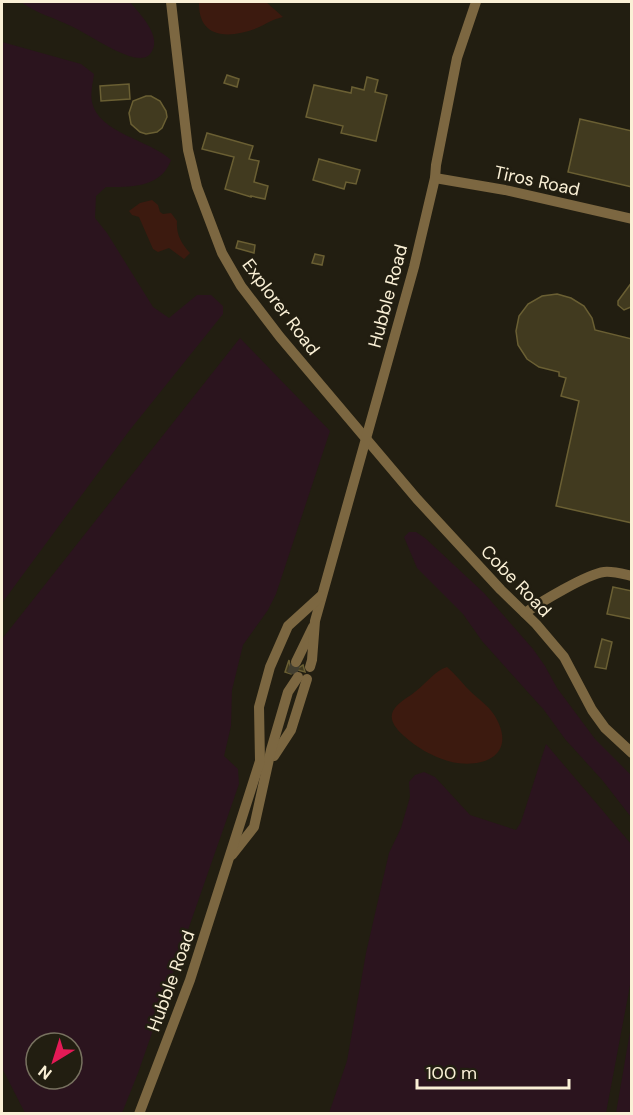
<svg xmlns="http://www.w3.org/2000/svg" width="633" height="1115" font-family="'DM Sans',sans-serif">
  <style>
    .green { fill: #2b141e; fill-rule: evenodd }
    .water { fill: #3c1a0f }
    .building { fill: #413a1f; stroke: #6a5f33; stroke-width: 1.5 }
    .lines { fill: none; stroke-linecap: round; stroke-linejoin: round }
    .street-tunnel { stroke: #423e2f; stroke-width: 10; stroke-dasharray: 10 5; stroke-linecap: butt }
    .street { stroke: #7c6741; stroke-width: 10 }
    .labels { text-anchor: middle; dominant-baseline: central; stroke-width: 5; stroke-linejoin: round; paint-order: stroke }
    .street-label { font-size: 18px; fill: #faf0d6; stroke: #221e11 }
  </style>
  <rect width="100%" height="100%" fill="#221e11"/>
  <g class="green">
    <path d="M21,2H130C140,14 164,38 150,54C145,60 136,58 129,56C109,49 89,35 71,26C53,17 37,14 21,2Z"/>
    <path d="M2,42L81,64L94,74C93,83 90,93 92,102C98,133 150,140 171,160C161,188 131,187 106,187L96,196L95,218L107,233L153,307L169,318L197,295H211L223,306V314L129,431L2,603Z"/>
    <path d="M240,338L330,431L276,594L268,610L243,645L232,690L231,726L224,756L238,769L239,784L138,1073L122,1113H25L2,1068V639ZM36,1043H72V1079H36Z"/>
    <polygon points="409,532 416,532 425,538 484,593 533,649 545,666 557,688 595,739 631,775 631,817 603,781 565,739 544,710 482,641 463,614 417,568 404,537"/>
    <polygon points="546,744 631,844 631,980 606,1113 329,1113 347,1061 366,953 389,853 401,828 410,797 409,782 415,775 424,772 435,777 470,815 516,830 521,822"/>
    <polygon points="631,1026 631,1113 616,1113"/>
  </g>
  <g class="water">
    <path d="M199,2H266L283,17C273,19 266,24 257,28C229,39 198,39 199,2Z"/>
    <path d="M152,200L158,205L160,212L163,214L171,213L177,221C176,234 181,243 190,253L184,259L169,248L158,252L153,249L139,217L132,215L129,211L140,203Z"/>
    <path d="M447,667C454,673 460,680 466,687C478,700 492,706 499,724C514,760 475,769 448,761C432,756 417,748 404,736C384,718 390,708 411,695C423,687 435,670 447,667Z"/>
  </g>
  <g class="building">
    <polygon points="227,75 239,79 237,87 224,83"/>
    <polygon points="367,77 378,80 375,92 387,95 376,141 341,133 343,126 306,117 314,85 351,93 352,87 364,90"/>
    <polygon points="129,84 130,99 101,101 100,86"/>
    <polygon points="146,96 151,96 160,101 166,111 167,117 162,128 157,132 146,134 140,132 131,124 129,113 133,101"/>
    <polygon points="580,119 632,131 632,187 568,172"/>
    <polygon points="207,133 253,146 249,159 259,161 254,182 268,186 265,199 251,196 251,197 225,189 234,157 202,149"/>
    <polygon points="319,159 360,170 356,184 346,182 344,189 313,180"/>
    <polygon points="238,241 255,245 254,253 236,248"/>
    <polygon points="315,254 324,256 322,265 312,263"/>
    <polygon points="632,282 631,307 624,310 618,305 618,301"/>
    <polygon points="557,294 571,298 584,306 592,318 595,330 632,339 632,523 556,506 579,401 561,396 566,378 559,376 559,372 539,367 527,359 518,345 516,331 519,316 528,304 542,296"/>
    <polygon points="613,587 632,591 632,619 607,614"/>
    <polygon points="602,639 612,642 606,669 595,667"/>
    <polygon points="289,660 290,666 292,668 297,669 303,665 305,672 298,670 291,674 285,672"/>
  </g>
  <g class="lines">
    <polyline class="street-tunnel" points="292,674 296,662"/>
    <g class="street">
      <polyline points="171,2 188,150 197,187 222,253 241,286 280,337 417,499 501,590 536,624 564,657 592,710 605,728 632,753"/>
      <polyline points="435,178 505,190 632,219"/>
      <path d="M525,613C539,603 587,574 604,572C613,571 623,574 632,576"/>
      <polyline points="296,662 313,627"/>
      <polyline points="310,667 312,660 315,621 414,267 435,178 436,165 457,58 476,2"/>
      <polyline points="274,756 291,730 307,679"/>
      <polyline points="232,855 254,827 271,750 288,692 298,677"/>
      <polyline points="139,1114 190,980 260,761 259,707 270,667 288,626 321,596"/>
    </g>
  </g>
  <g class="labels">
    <g class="street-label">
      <text transform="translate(537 181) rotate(12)">Tiros Road</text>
      <text transform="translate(388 296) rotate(-75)">Hubble Road</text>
      <text transform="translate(281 307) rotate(53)">Explorer Road</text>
      <text transform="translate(516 581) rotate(46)">Cobe Road</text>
      <text transform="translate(171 981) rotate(-70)">Hubble Road</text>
    </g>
  </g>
  <rect width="633" height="1115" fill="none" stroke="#faf0d6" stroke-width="6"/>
  <g transform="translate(54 1061) rotate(218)"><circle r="28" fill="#221e11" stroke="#787260" stroke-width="1.5"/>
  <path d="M0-4.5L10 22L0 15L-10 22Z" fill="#e31a56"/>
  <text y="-9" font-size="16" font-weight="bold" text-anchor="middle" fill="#faf0d6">N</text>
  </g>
  <path d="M417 1079v9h152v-9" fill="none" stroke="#faf0d6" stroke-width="3"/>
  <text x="426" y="1079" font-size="18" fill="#faf0d6" stroke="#221e11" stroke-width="4.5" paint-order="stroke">100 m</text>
</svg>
